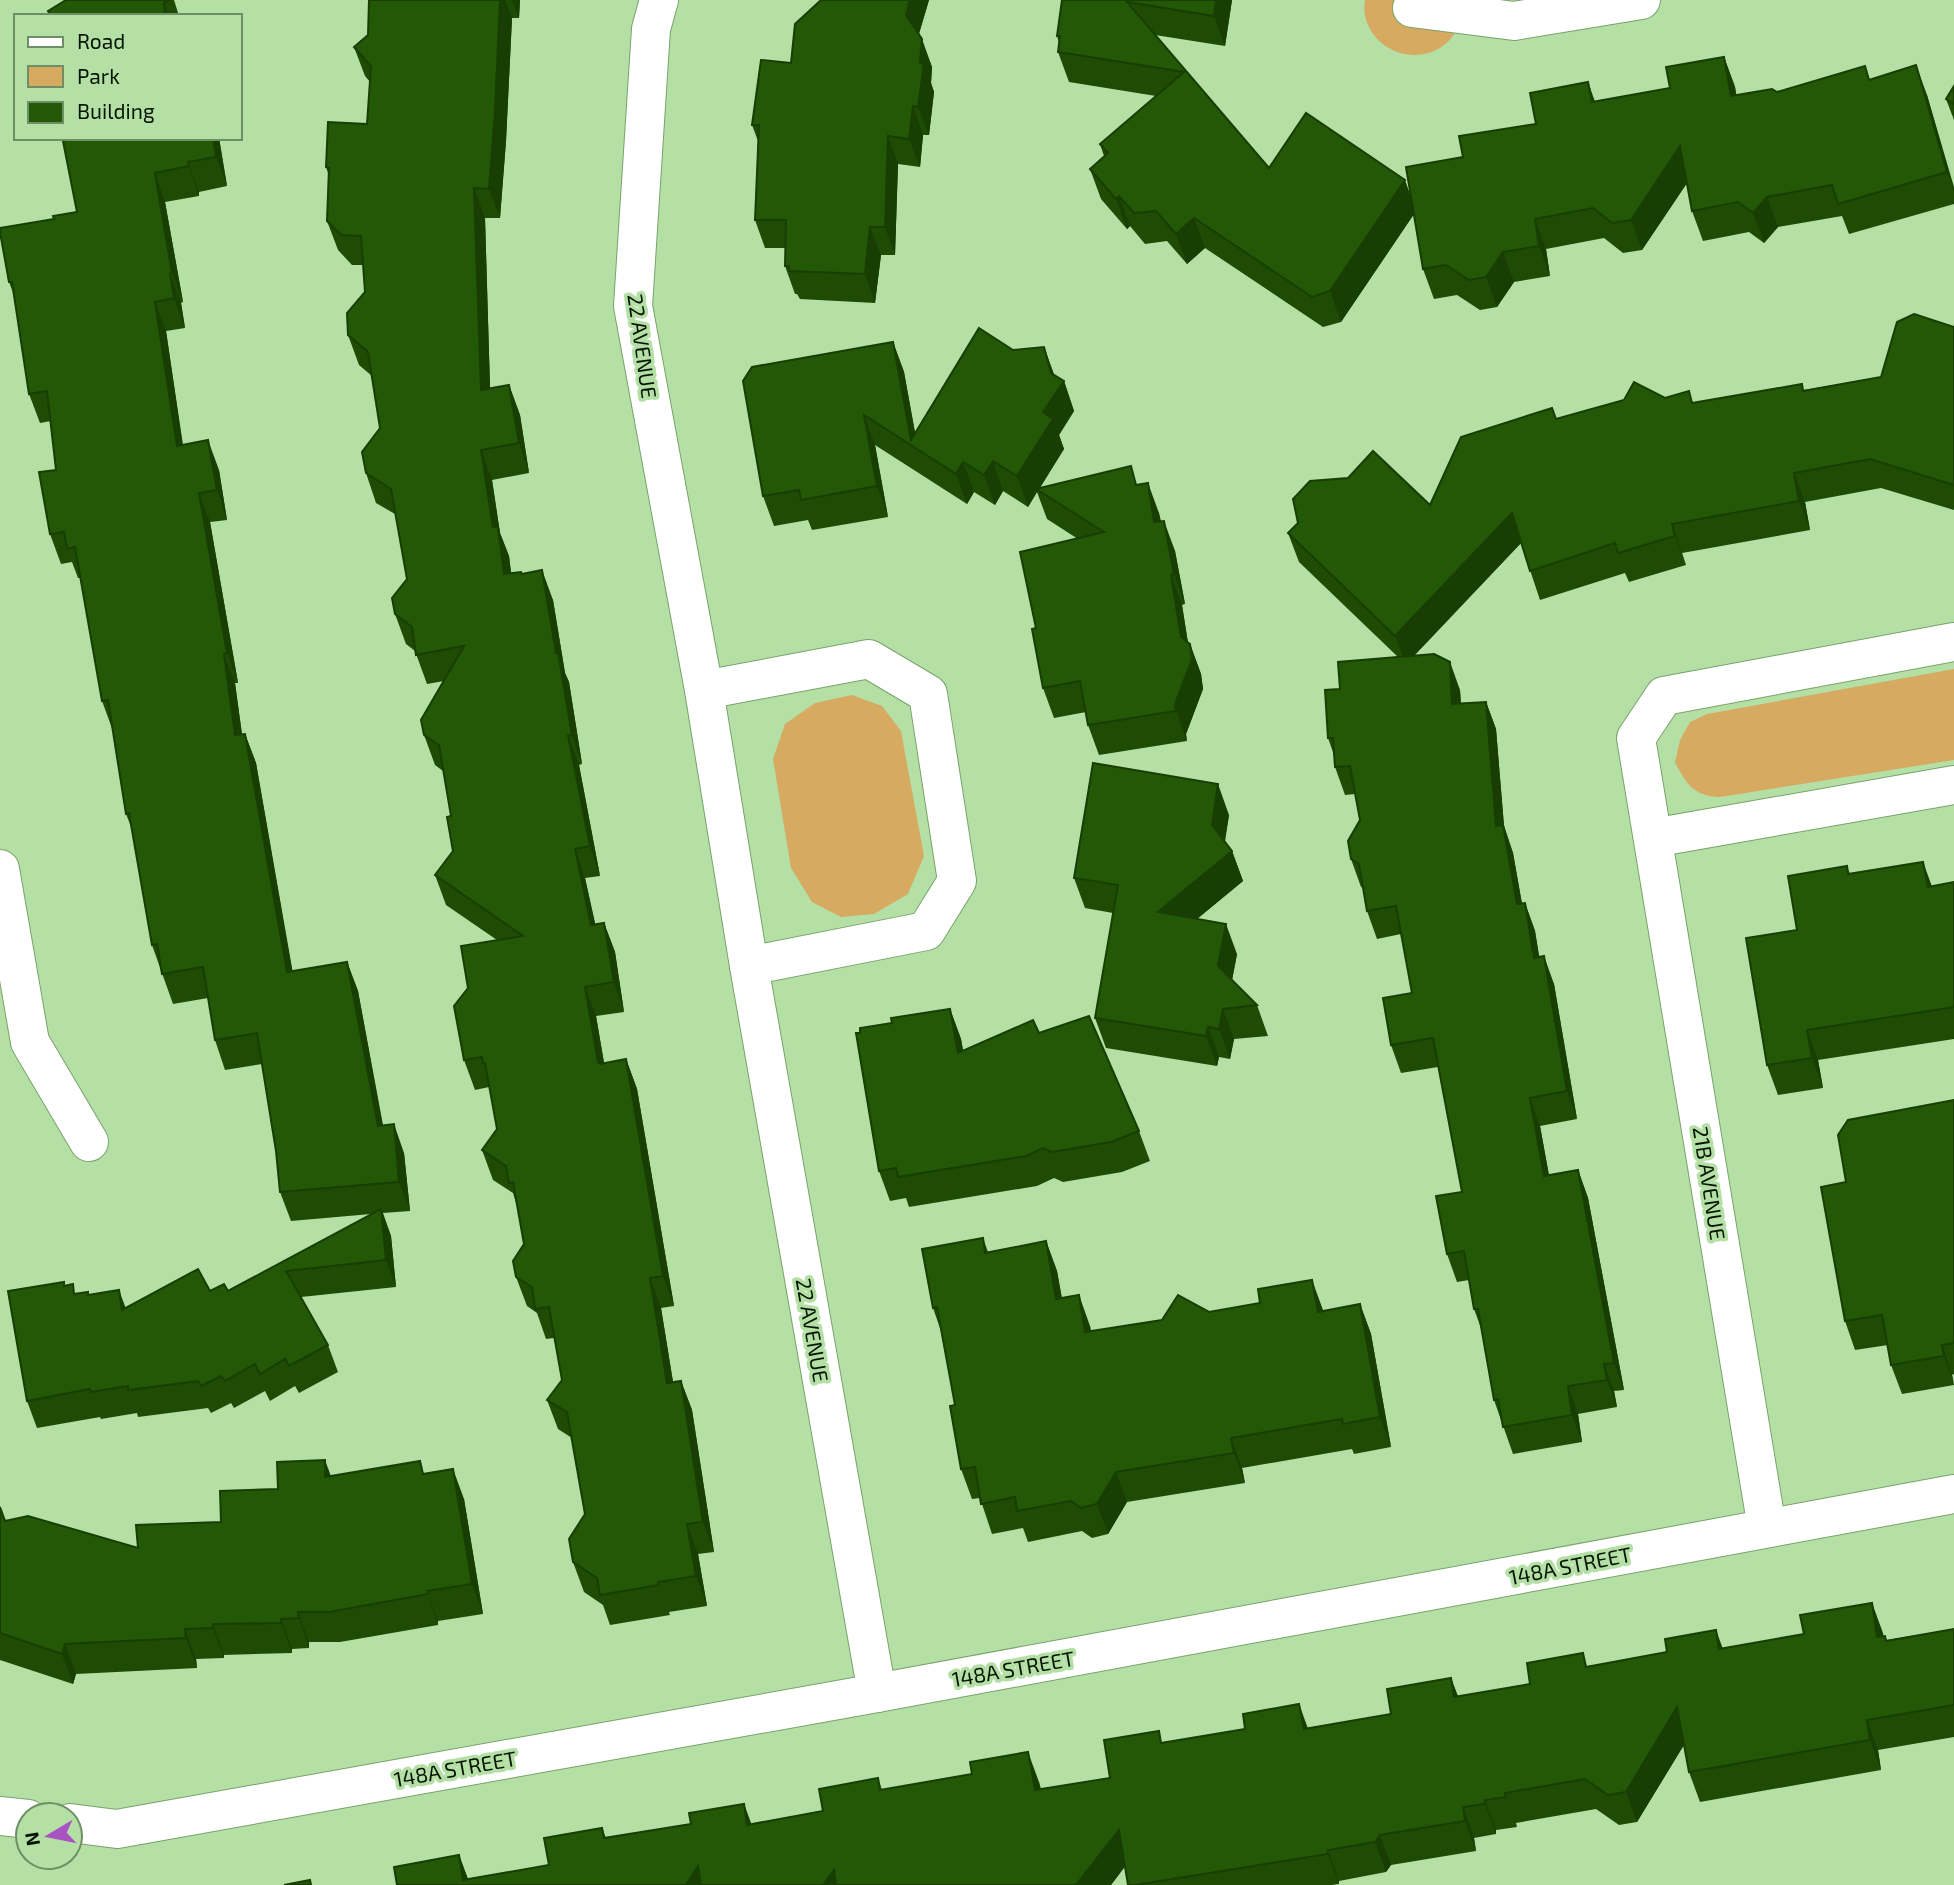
<svg xmlns="http://www.w3.org/2000/svg" width="1954" height="1885" font-family="'Exo 2',sans-serif">
  <style>
    .green { fill: #d7aa62 }
    .lines { fill: none; stroke-linecap: round; stroke-linejoin: round }
    .street-casing { stroke: #79a26b; stroke-width: 40 }
    .street { stroke: #fff; stroke-width: 38 }
    .wall { fill: #1e4c05 }
    .shaded-wall { fill: #183e04 }
    .building { fill: #235806; stroke: #183e04; stroke-width: 2 }
    .labels { text-anchor: middle; dominant-baseline: central; stroke-width: 7; stroke-linejoin: round; paint-order: stroke }
    .street-label { font-size: 21px; fill: #061502; stroke: #b4e0a6 }
  </style>
  <rect width="100%" height="100%" fill="#b4e0a6"/>
  <g class="green">
    <path d="M1365,0H1461C1461,7 1462,15 1460,22C1446,65 1388,65 1369,27C1365,19 1363,9 1365,0Z"/>
    <path d="M1954,669V760L1720,797C1693,796 1688,785 1675,763L1680,740L1690,722L1707,714Z"/>
    <polygon points="852,695 882,706 901,731 924,856 908,894 874,914 841,917 812,902 791,868 773,759 785,724 815,703"/>
  </g>
  <g class="lines">
    <defs>
      <g id="street">
        <polyline points="659,0 651,29 633,306 704,690 749,966 877,1693"/>
        <polyline points="1412,8 1514,21 1641,0"/>
        <polyline points="704,690 869,659 928,694 957,881 926,931 749,966"/>
        <polyline points="1653,838 1954,785"/>
        <polyline points="0,869 30,1042 89,1142"/>
        <polyline points="1767,1528 1636,738 1664,696 1954,642"/>
        <polyline points="0,1816 28,1819"/>
        <polyline points="70,1823 117,1829 877,1693 1954,1494"/>
      </g>
    </defs>
    <use href="#street" class="street-casing"/>
    <use href="#street" class="street"/>
  </g>
  <g class="wall">
    <polygon points="66,0 174,0 179,16 50,16 48,11"/>
    <polygon points="369,0 520,0 519,18 512,18 506,141 500,218 485,218 490,388 509,385 520,415 529,473 492,480 500,533 509,556 511,573 522,574 553,600 565,673 569,682 582,764 579,765 600,876 585,878 595,924 604,923 615,952 624,1012 596,1016 604,1063 626,1059 637,1089 674,1306 661,1308 673,1382 681,1381 692,1410 714,1552 698,1554 707,1606 669,1612 670,1615 610,1625 603,1605 584,1592 573,1562 585,1514 572,1438 558,1429 547,1400 562,1380 554,1338 546,1339 537,1313 527,1306 516,1277 524,1244 517,1206 513,1193 493,1180 482,1150 497,1129 489,1087 475,1090 464,1060 468,988 497,940 446,905 435,875 453,851 451,816 443,771 435,765 424,735 444,681 427,684 415,651 406,644 395,614 407,579 395,514 376,503 366,473 380,428 372,376 359,365 348,335 365,292 363,265 352,265 338,250 327,221 329,176 326,167 367,124 370,82 365,76 354,47 368,35"/>
    <polygon points="929,0 919,34 932,67 931,83 934,92 929,135 923,135 920,167 898,164 895,255 881,255 875,303 800,299 797,294 795,294 785,266 785,248 765,248 755,220 758,141 752,125"/>
    <polygon points="1062,0 1232,0 1225,46 1155,35 1269,168 1410,195 1463,157 1536,124 1595,101 1670,88 1724,57 1735,87 1736,95 1777,92 1869,79 1927,95 1954,187 1954,204 1849,234 1842,216 1778,227 1764,243 1749,232 1703,241 1692,211 1687,183 1642,250 1623,253 1604,238 1546,249 1550,276 1514,282 1497,307 1480,310 1457,295 1434,299 1423,269 1414,214 1341,322 1323,327 1205,248 1187,264 1167,241 1145,244 1130,226 1127,229 1101,199 1090,169 1104,156 1100,144 1156,96 1069,82 1058,52 1059,43 1057,36"/>
    <polygon points="1954,86 1954,120 1946,99"/>
    <polygon points="219,138 227,186 199,192 199,196 165,202 183,302 181,303 185,328 166,331 183,445 219,470 227,520 210,522 238,683 235,683 242,734 245,734 256,763 292,971 347,962 358,991 383,1125 404,1153 410,1211 383,1213 391,1236 396,1287 301,1297 328,1345 338,1372 299,1393 295,1386 270,1401 265,1391 234,1408 231,1403 211,1413 208,1408 138,1417 137,1413 101,1419 100,1417 37,1428 27,1401 65,1285 76,1294 89,1295 126,1308 210,1291 228,1291 371,1214 291,1221 280,1192 276,1151 262,1064 225,1070 215,1040 208,998 173,1004 152,945 132,829 126,814 113,731 102,701 81,578 78,578 72,562 61,564 50,534 56,470 51,421 40,423 29,394 14,295 9,282 54,219 77,212 68,140"/>
    <polygon points="1954,327 1954,510 1881,488 1805,502 1810,530 1682,553 1686,565 1629,582 1625,573 1540,600 1521,543 1414,656 1460,690 1461,703 1486,702 1496,729 1504,826 1513,853 1522,904 1525,903 1535,931 1539,957 1554,984 1577,1119 1540,1126 1549,1175 1578,1170 1588,1198 1624,1390 1614,1391 1617,1407 1578,1414 1582,1442 1513,1454 1494,1400 1481,1328 1474,1309 1469,1280 1457,1282 1447,1254 1462,1192 1438,1067 1401,1073 1391,1045 1412,993 1401,934 1377,939 1367,911 1363,888 1361,887 1351,859 1360,820 1355,794 1345,795 1335,767 1334,755 1328,738 1340,689 1398,657 1299,562 1288,533 1430,505 1556,419 1665,398 1693,403 1804,390 1881,377"/>
    <polygon points="893,342 904,372 915,433 1013,350 1044,347 1054,375 1064,381 1074,411 1059,435 1064,449 1040,488 1138,485 1159,513 1161,521 1175,551 1185,604 1182,605 1188,643 1190,644 1201,674 1203,689 1186,734 1187,741 1099,755 1088,725 1086,712 1054,718 1043,688 1036,628 1078,539 1047,519 1037,492 1028,507 1003,491 995,505 974,492 967,504 875,445 888,517 812,530 808,520 774,526 763,496"/>
    <polygon points="1229,815 1225,842 1232,851 1243,881 1197,919 1237,954 1232,980 1257,1005 1268,1036 1234,1039 1230,1059 1219,1057 1217,1066 1106,1048 1095,1018 1113,913 1085,908 1074,878"/>
    <polygon points="1847,866 1850,874 1932,886 1954,882 1954,1039 1818,1060 1823,1088 1778,1095 1767,1065 1797,930"/>
    <polygon points="950,1009 961,1039 963,1051 1039,1033 1139,1131 1150,1161 1122,1172 1063,1182 1054,1178 1037,1186 909,1207 906,1198 890,1201 879,1171 860,1033 892,1023"/>
    <polygon points="1954,1100 1954,1374 1952,1375 1954,1385 1902,1394 1891,1365 1888,1345 1855,1350 1845,1321 1846,1182"/>
    <polygon points="983,1238 988,1252 1046,1241 1057,1271 1062,1298 1090,1326 1091,1332 1209,1312 1323,1311 1360,1304 1371,1334 1391,1447 1354,1454 1352,1449 1242,1468 1245,1483 1127,1502 1108,1534 1092,1538 1082,1531 1028,1542 1023,1528 992,1534 980,1498 972,1499 961,1469 955,1405 941,1331 933,1308"/>
    <polygon points="425,1474 464,1499 483,1614 438,1621 438,1625 340,1642 309,1642 309,1648 292,1649 292,1653 224,1655 224,1658 196,1659 197,1668 76,1674 73,1684 0,1660 0,1507 6,1521 138,1548 221,1522 278,1489 331,1477"/>
    <polygon points="1872,1603 1883,1636 1885,1636 1887,1640 1954,1629 1954,1737 1878,1750 1881,1770 1700,1802 1689,1772 1684,1745 1637,1822 1619,1825 1596,1809 1516,1823 1517,1827 1496,1830 1496,1834 1474,1838 1476,1851 1391,1865 1386,1872 1339,1881 1339,1884 1332,1885 1128,1885 1125,1866 1111,1885 397,1885 459,1855 468,1879 549,1865 602,1828 606,1838 691,1824 744,1804 751,1824 823,1811 878,1778 882,1790 1039,1782 1041,1789 1110,1778 1163,1742 1308,1728 1391,1714 1451,1678 1458,1696 1530,1684 1588,1666 1723,1649 1804,1634"/>
  </g>
  <g class="shaded-wall">
    <polygon points="500,0 505,0 512,18 506,141 500,218 489,189"/>
    <polygon points="512,0 520,0 519,18"/>
    <polygon points="910,0 929,0 916,43 906,15"/>
    <polygon points="1216,0 1232,0 1225,46 1214,16"/>
    <polygon points="922,39 932,67 931,83 934,92 929,135 918,107 920,63"/>
    <polygon points="1724,57 1735,87 1742,126 1731,96"/>
    <polygon points="1916,65 1927,95 1954,190 1947,172"/>
    <polygon points="1588,82 1599,113 1592,102"/>
    <polygon points="913,106 923,135 920,167 909,139"/>
    <polygon points="888,136 898,164 895,255 885,227"/>
    <polygon points="213,138 219,138 227,186 216,157"/>
    <polygon points="1680,146 1691,177 1642,250 1631,220"/>
    <polygon points="188,162 199,192 199,196 189,166"/>
    <polygon points="155,173 165,202 183,302 172,273"/>
    <polygon points="1405,180 1416,211 1341,322 1330,291"/>
    <polygon points="474,188 485,218 491,420 481,390"/>
    <polygon points="1119,196 1130,226 1127,229 1116,199"/>
    <polygon points="1767,197 1778,227 1764,243 1753,213"/>
    <polygon points="1194,218 1205,248 1187,264 1176,234"/>
    <polygon points="1535,219 1546,249 1550,276 1539,246"/>
    <polygon points="870,227 881,255 875,303 865,274"/>
    <polygon points="1503,252 1514,282 1497,307 1486,277"/>
    <polygon points="170,274 181,303 185,328 174,298"/>
    <polygon points="155,302 166,331 187,475 177,446"/>
    <polygon points="893,342 904,372 918,449 911,440"/>
    <polygon points="1044,347 1055,377 1064,381 1074,411 1059,435 1064,449 1038,490 1036,489 1037,492 1028,507 1017,476 1043,412 1051,373"/>
    <polygon points="509,385 520,415 529,473 519,443"/>
    <polygon points="864,415 875,445 888,517 877,486"/>
    <polygon points="208,440 219,470 227,520 217,490"/>
    <polygon points="481,450 492,480 500,533 509,556 515,604 504,574 493,527"/>
    <polygon points="993,461 1003,491 995,505 984,475"/>
    <polygon points="963,462 974,492 967,504 956,474"/>
    <polygon points="1794,473 1805,502 1810,530 1799,501"/>
    <polygon points="1148,483 1159,513 1165,552 1154,522"/>
    <polygon points="199,493 210,522 238,683 227,653"/>
    <polygon points="1512,513 1522,542 1406,664 1395,636"/>
    <polygon points="1164,521 1175,551 1185,604 1174,574"/>
    <polygon points="1672,524 1682,553 1686,565 1675,536"/>
    <polygon points="542,570 553,600 565,673 569,682 582,764 572,735"/>
    <polygon points="1171,575 1182,605 1191,662 1190,644 1201,674 1203,689 1186,734 1187,741 1176,711 1175,704 1181,637"/>
    <polygon points="224,654 235,683 246,765 235,735"/>
    <polygon points="1450,662 1460,690 1462,731 1452,704"/>
    <polygon points="1486,702 1496,729 1504,826 1513,853 1527,932 1517,904 1496,826"/>
    <polygon points="245,734 256,763 298,1002 287,972"/>
    <polygon points="568,735 579,765 600,876 590,846"/>
    <polygon points="1218,784 1229,815 1222,855 1212,825"/>
    <polygon points="575,849 585,878 602,954 591,925"/>
    <polygon points="1232,851 1243,881 1169,942 1158,912"/>
    <polygon points="1923,862 1934,892 1928,887"/>
    <polygon points="1525,903 1535,931 1544,985 1534,958"/>
    <polygon points="604,923 615,952 624,1012 614,982"/>
    <polygon points="1226,924 1237,954 1229,996 1218,966"/>
    <polygon points="1544,956 1554,984 1577,1119 1567,1091"/>
    <polygon points="347,962 358,991 388,1155 378,1126"/>
    <polygon points="585,987 596,1016 609,1092 598,1062"/>
    <polygon points="950,1009 961,1039 969,1083 958,1053"/>
    <polygon points="1223,1009 1234,1039 1230,1059 1219,1029"/>
    <polygon points="1208,1027 1219,1057 1217,1066 1206,1036"/>
    <polygon points="1807,1030 1818,1060 1823,1088 1812,1058"/>
    <polygon points="626,1059 637,1089 674,1306 663,1276"/>
    <polygon points="1530,1098 1540,1126 1554,1204 1544,1176"/>
    <polygon points="394,1124 404,1153 410,1211 399,1182"/>
    <polygon points="1578,1170 1588,1198 1624,1390 1614,1363"/>
    <polygon points="381,1209 391,1236 396,1287 386,1260"/>
    <polygon points="1046,1241 1057,1271 1067,1330 1056,1299"/>
    <polygon points="650,1278 661,1308 678,1413 667,1383"/>
    <polygon points="1312,1280 1323,1310 1329,1342 1318,1312"/>
    <polygon points="119,1290 129,1317 122,1310"/>
    <polygon points="1079,1295 1090,1326 1096,1363 1085,1332"/>
    <polygon points="1360,1304 1371,1334 1391,1447 1380,1417"/>
    <polygon points="1942,1345 1952,1375 1954,1384 1944,1356"/>
    <polygon points="1604,1364 1614,1391 1617,1407 1607,1380"/>
    <polygon points="681,1381 692,1410 714,1552 703,1522"/>
    <polygon points="1568,1386 1578,1414 1582,1442 1572,1415"/>
    <polygon points="1231,1438 1242,1468 1245,1483 1234,1453"/>
    <polygon points="325,1460 336,1490 325,1477"/>
    <polygon points="453,1469 464,1499 483,1614 472,1584"/>
    <polygon points="1116,1472 1127,1502 1108,1534 1097,1504"/>
    <polygon points="687,1524 698,1554 707,1606 696,1576"/>
    <polygon points="427,1591 438,1621 438,1625 428,1594"/>
    <polygon points="1872,1603 1883,1633 1888,1667 1877,1637"/>
    <polygon points="298,1612 309,1642 309,1648 299,1618"/>
    <polygon points="281,1619 292,1649 292,1653 281,1623"/>
    <polygon points="213,1624 224,1655 224,1658 213,1628"/>
    <polygon points="185,1629 196,1659 197,1668 186,1638"/>
    <polygon points="1716,1630 1727,1660 1719,1649"/>
    <polygon points="65,1644 76,1674 73,1684 62,1654"/>
    <polygon points="1451,1678 1462,1709 1454,1697"/>
    <polygon points="1299,1704 1310,1734 1304,1729"/>
    <polygon points="1677,1707 1688,1738 1637,1822 1626,1792"/>
    <polygon points="1867,1720 1878,1750 1881,1770 1870,1740"/>
    <polygon points="1028,1752 1039,1782 1046,1820 1035,1790"/>
    <polygon points="1485,1800 1496,1830 1496,1834 1485,1804"/>
    <polygon points="744,1804 755,1834 747,1825"/>
    <polygon points="1463,1807 1474,1838 1476,1851 1465,1821"/>
    <polygon points="1119,1830 1130,1860 1111,1885 1076,1885"/>
    <polygon points="1380,1835 1391,1865 1386,1872 1375,1842"/>
    <polygon points="1328,1850 1339,1881 1339,1884 1328,1854"/>
    <polygon points="459,1855 470,1885 463,1880"/>
    <polygon points="698,1866 705,1885 686,1885"/>
    <polygon points="834,1870 839,1885 823,1885"/>
  </g>
  <g class="building">
    <polygon points="66,0 169,0 164,3 165,16 51,16 48,11"/>
    <polygon points="369,0 500,0 495,111 489,189 474,188 481,390 509,385 519,443 481,450 493,527 498,527 504,574 521,572 522,574 542,570 556,653 558,652 572,735 568,735 590,846 575,849 591,925 604,923 614,982 585,987 598,1062 600,1064 626,1059 663,1276 650,1278 667,1383 681,1381 703,1522 687,1524 696,1576 658,1582 659,1585 600,1595 597,1578 573,1562 569,1539 585,1514 567,1412 547,1400 562,1380 549,1307 535,1309 532,1287 516,1277 513,1261 524,1244 513,1182 509,1183 506,1166 482,1150 497,1129 485,1063 483,1063 482,1057 464,1060 454,1006 468,988 461,946 523,936 435,875 453,851 447,817 451,816 439,745 424,735 421,720 464,646 416,655 412,627 395,614 392,598 407,579 391,489 366,473 362,452 380,428 368,352 348,335 347,313 365,292 361,236 341,235 327,221 329,168 326,167 328,122 367,124 371,66 354,47 368,35"/>
    <polygon points="821,0 910,0 906,15 922,39 920,63 924,64 918,107 913,106 909,139 888,136 885,227 870,227 865,274 789,271 789,266 785,266 786,220 755,220 759,125 752,125 761,60 791,63 795,24"/>
    <polygon points="1062,0 1216,0 1214,16 1127,2 1269,168 1306,113 1405,180 1330,291 1312,297 1194,218 1176,234 1156,211 1134,213 1119,196 1116,199 1090,169 1108,153 1100,144 1184,72 1058,52 1060,36 1057,36"/>
    <polygon points="1724,57 1731,96 1772,89 1777,92 1865,66 1869,80 1916,65 1947,172 1838,204 1832,185 1767,197 1753,213 1738,202 1692,211 1680,146 1631,220 1612,223 1593,208 1535,219 1539,246 1503,252 1486,277 1469,280 1446,265 1423,269 1406,167 1463,157 1459,136 1536,124 1530,93 1588,82 1592,102 1670,88 1666,67"/>
    <polygon points="1954,86 1954,104 1946,99"/>
    <polygon points="68,138 213,138 216,157 188,162 189,166 155,173 172,273 170,274 174,298 155,302 177,446 208,440 217,490 199,493 227,653 224,654 235,735 245,734 287,972 347,962 378,1126 394,1124 399,1182 280,1192 276,1151 257,1033 215,1040 203,967 162,974 157,944 152,945 129,813 126,814 108,700 102,701 75,547 67,549 64,532 50,534 39,472 56,470 47,391 29,394 12,282 9,282 0,232 0,228 54,219 53,216 77,212 63,141 68,140"/>
    <polygon points="1914,314 1954,327 1954,485 1870,459 1794,473 1799,501 1672,524 1675,536 1618,553 1615,543 1530,571 1512,513 1395,636 1288,533 1298,523 1293,499 1310,481 1348,478 1373,451 1430,505 1461,437 1552,408 1556,419 1624,400 1634,382 1665,398 1689,391 1692,403 1802,384 1803,391 1881,377 1897,322"/>
    <polygon points="979,328 1013,350 1044,347 1051,373 1064,381 1043,412 1053,419 1017,476 993,461 984,475 963,462 956,474 864,415 877,486 801,500 799,490 763,496 743,381 752,367 893,342 911,440"/>
    <polygon points="1131,466 1136,485 1148,483 1154,522 1164,521 1174,574 1171,575 1181,637 1190,644 1192,659 1175,704 1176,711 1088,725 1080,681 1043,688 1032,629 1036,628 1020,552 1104,532 1036,489"/>
    <polygon points="1434,654 1450,662 1452,704 1486,702 1496,826 1503,825 1517,904 1525,903 1534,958 1544,956 1567,1091 1530,1098 1544,1176 1578,1170 1614,1363 1604,1364 1607,1380 1568,1386 1572,1415 1503,1427 1498,1399 1494,1400 1478,1309 1474,1309 1464,1251 1447,1254 1436,1196 1462,1192 1433,1038 1391,1045 1383,998 1412,993 1396,906 1367,911 1359,864 1351,859 1348,841 1360,820 1350,766 1335,767 1333,738 1328,738 1325,690 1340,689 1338,662"/>
    <polygon points="1093,763 1218,784 1212,825 1232,851 1158,912 1226,924 1218,966 1257,1005 1223,1009 1219,1029 1208,1027 1206,1036 1095,1018 1118,885 1074,878"/>
    <polygon points="1923,862 1928,887 1954,882 1954,1007 1807,1030 1812,1058 1767,1065 1746,938 1797,930 1788,876 1847,866 1848,874"/>
    <polygon points="950,1009 958,1053 1033,1020 1039,1033 1089,1016 1139,1131 1111,1142 1052,1152 1043,1148 1026,1156 898,1177 896,1168 879,1171 856,1033 860,1033 860,1028 892,1023 891,1018"/>
    <polygon points="1954,1100 1954,1343 1942,1345 1944,1356 1891,1365 1882,1315 1845,1321 1821,1187 1846,1182 1838,1135 1848,1120"/>
    <polygon points="381,1209 386,1260 286,1271 328,1345 289,1366 285,1359 260,1374 255,1364 225,1381 221,1376 201,1386 198,1381 128,1390 128,1386 91,1392 90,1389 27,1401 8,1291 64,1282 64,1286 73,1284 74,1294 88,1292 88,1295 119,1290 122,1310 198,1269 210,1291 224,1284 228,1291"/>
    <polygon points="983,1238 985,1253 1046,1241 1056,1299 1079,1295 1085,1332 1162,1320 1178,1295 1209,1312 1260,1303 1258,1289 1312,1280 1318,1312 1360,1304 1380,1417 1343,1424 1342,1419 1231,1438 1234,1453 1116,1472 1097,1504 1081,1508 1071,1501 1017,1511 1015,1497 981,1504 975,1467 961,1469 950,1406 955,1405 937,1307 933,1308 922,1249"/>
    <polygon points="325,1460 325,1477 420,1461 423,1474 453,1469 472,1584 427,1591 428,1594 329,1612 298,1612 299,1618 281,1619 281,1623 213,1624 213,1628 185,1629 186,1638 65,1644 62,1654 0,1633 0,1507 5,1521 28,1516 138,1548 136,1525 221,1522 220,1491 278,1489 277,1462"/>
    <polygon points="1872,1603 1877,1637 1885,1636 1886,1641 1954,1629 1954,1705 1867,1720 1870,1740 1689,1772 1677,1707 1626,1792 1608,1795 1585,1779 1505,1793 1506,1797 1485,1800 1485,1804 1463,1807 1465,1821 1380,1835 1375,1842 1328,1850 1328,1854 1135,1885 1128,1885 1119,1830 1076,1885 836,1885 834,1870 823,1885 701,1885 698,1866 686,1885 397,1885 394,1867 459,1855 463,1880 549,1865 544,1838 602,1828 604,1838 691,1824 689,1813 744,1804 747,1825 823,1811 819,1789 878,1778 880,1790 972,1774 970,1762 1028,1752 1035,1790 1110,1778 1104,1740 1159,1731 1161,1743 1245,1729 1243,1714 1299,1704 1304,1729 1391,1714 1387,1689 1451,1678 1454,1697 1530,1684 1527,1663 1583,1653 1586,1667 1667,1652 1665,1639 1716,1630 1719,1649 1804,1634 1800,1615"/>
    <polygon points="310,1880 311,1885 284,1885"/>
  </g>
  <g class="labels">
    <g class="street-label">
      <text transform="translate(643 346) rotate(82)">22 AVENUE</text>
      <text transform="translate(1710 1183) rotate(81)">21B AVENUE</text>
      <text transform="translate(813 1330) rotate(80)">22 AVENUE</text>
      <text transform="translate(1570 1565) rotate(-11)">148A STREET</text>
      <text transform="translate(1013 1668) rotate(-10)">148A STREET</text>
      <text transform="translate(455 1768) rotate(-10)">148A STREET</text>
    </g>
  </g>
  <rect x="14" y="14" width="228" height="126" fill="#b4e0a6" stroke="#6e8f64" stroke-width="2"/>
  <rect x="28" y="37" width="35" height="10" fill="#ffffff" stroke="#6e8f64" stroke-width="2"/>
  <text x="77" y="49" font-size="21" fill="#061502">Road</text>
  <rect x="28" y="66" width="35" height="21" fill="#d7aa62" stroke="#6e8f64" stroke-width="2"/>
  <text x="77" y="84" font-size="21" fill="#061502">Park</text>
  <rect x="28" y="102" width="35" height="21" fill="#235806" stroke="#6e8f64" stroke-width="2"/>
  <text x="77" y="119" font-size="21" fill="#061502">Building</text>
  <g transform="translate(49 1836) rotate(260)"><circle r="33" fill="#b4e0a6" stroke="#6e8f64" stroke-width="2"/>
  <path d="M0-5L12 26L0 18L-12 26Z" fill="#a853c1"/>
  <text y="-10" font-size="19" font-weight="bold" text-anchor="middle" fill="#061502">N</text>
  </g>
</svg>
